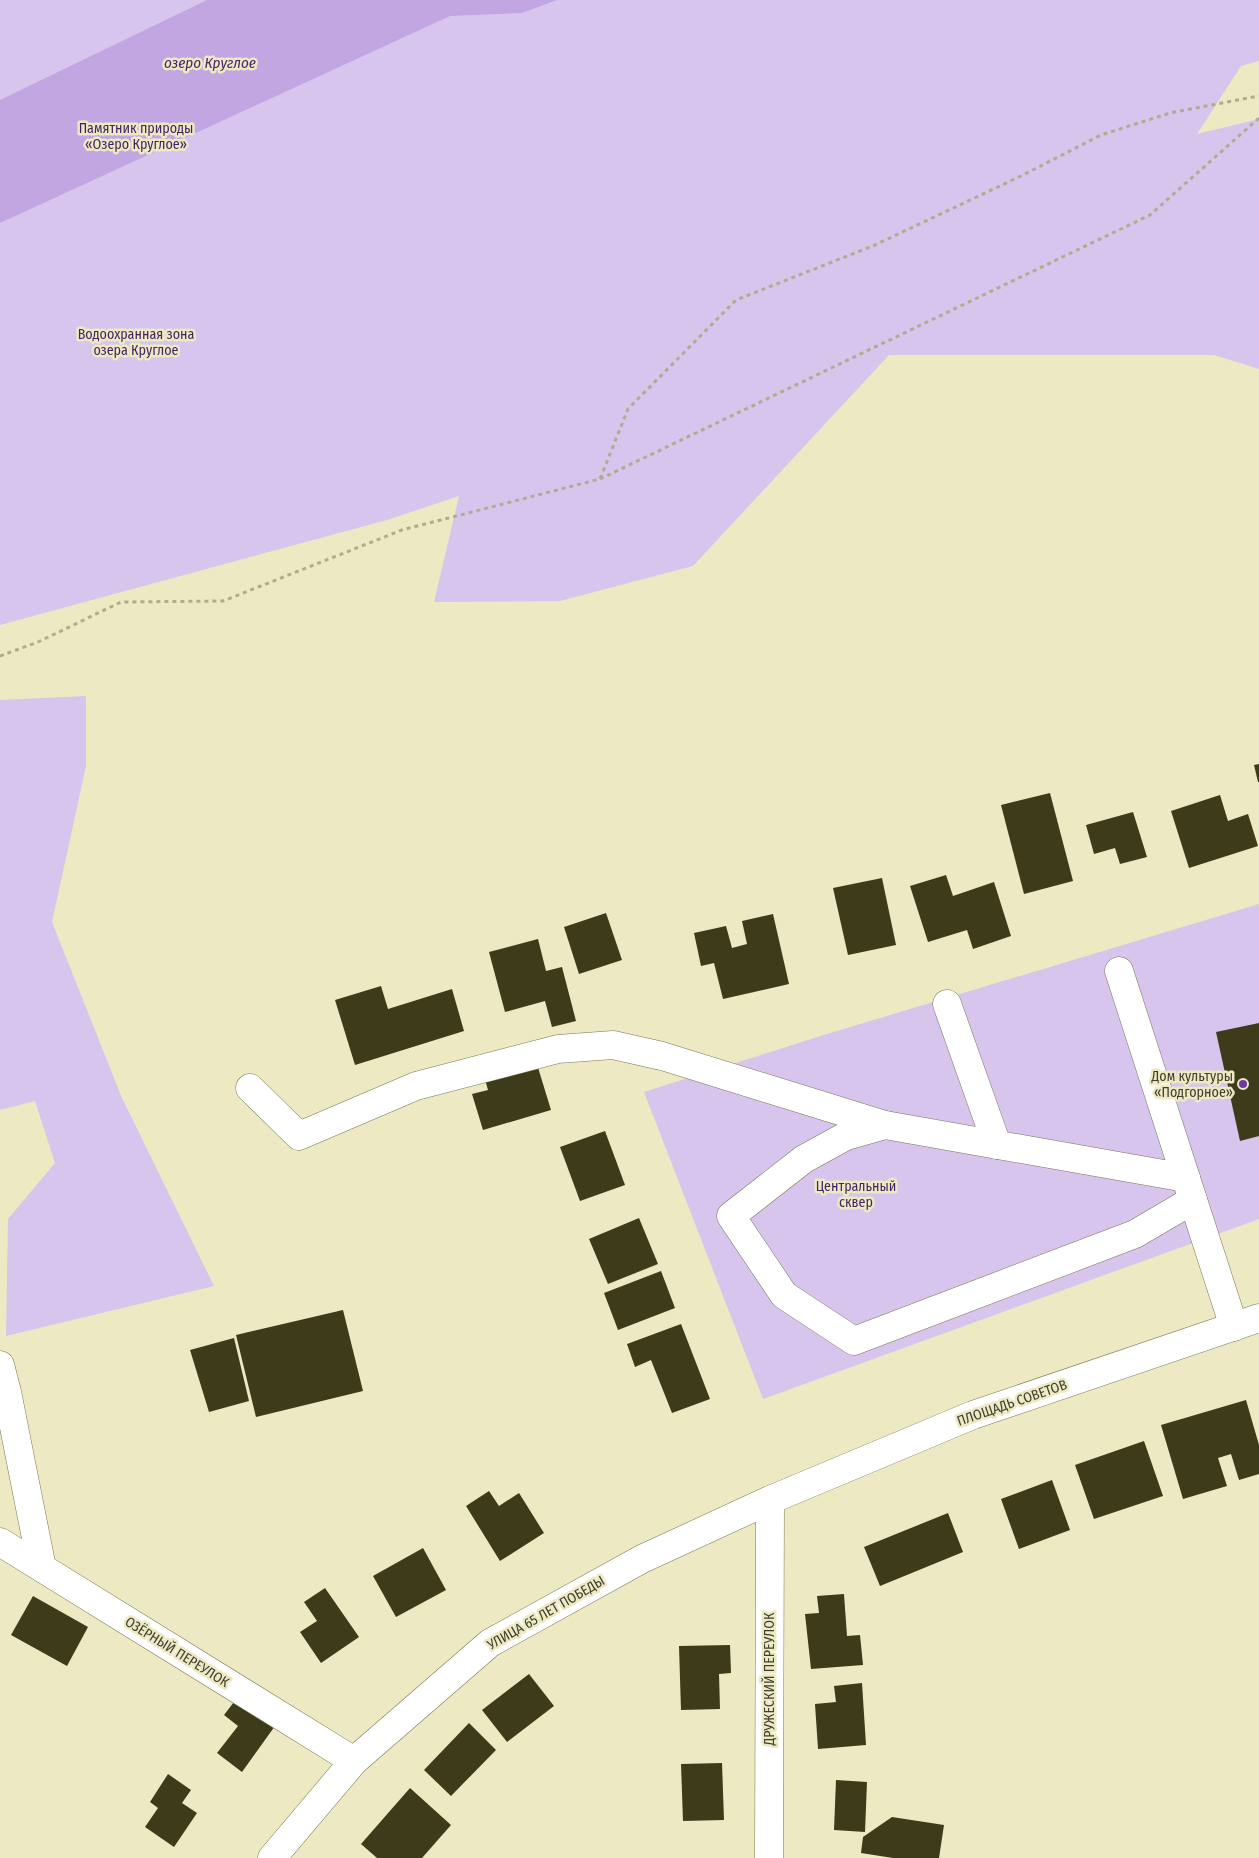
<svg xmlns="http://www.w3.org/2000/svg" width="1259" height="1858" font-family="'Fira Sans Condensed',sans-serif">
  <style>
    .green { fill: #d7c5ed }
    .water { fill: #c1a6e1 }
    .building { fill: #3e3b1a }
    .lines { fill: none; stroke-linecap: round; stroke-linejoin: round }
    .minor-casing { stroke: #7a7755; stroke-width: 29 }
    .path { stroke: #b0ad8f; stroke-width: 3; stroke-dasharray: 4 4; stroke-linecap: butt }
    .minor { stroke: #fff; stroke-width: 28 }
    .poi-dot { fill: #7334a9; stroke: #ece9c3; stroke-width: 2 }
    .labels { text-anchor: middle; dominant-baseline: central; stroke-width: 5; stroke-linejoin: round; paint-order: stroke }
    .park-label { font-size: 14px; fill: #441f64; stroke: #ece9c3 }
    .poi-label { font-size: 14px; fill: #3f3d2e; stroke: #ece9c3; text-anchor: end }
    .street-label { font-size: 14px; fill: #3f3d2e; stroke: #ece9c3 }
    .water-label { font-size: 15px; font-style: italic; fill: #482369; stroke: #ece9c3 }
  </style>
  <rect width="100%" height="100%" fill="#ece9c3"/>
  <g class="green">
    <polygon points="0,0 1259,0 1259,61 1241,66 1197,134 1259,119 1259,369 1214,355 889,355 693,566 560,601 434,602 459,496 387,520 0,625"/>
    <polygon points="86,696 86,766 52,922 122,1098 214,1286 6,1336 8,1219 55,1163 35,1101 0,1110 0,700"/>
    <polygon points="1259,904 1259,1219 763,1399 644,1092 827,1034"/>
  </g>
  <polygon class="water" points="207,0 557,0 522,13 450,16 0,223 0,100"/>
  <g class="building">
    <polygon points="1259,764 1259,782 1258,782 1254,765"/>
    <polygon points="1050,793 1073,881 1024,894 1001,805"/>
    <polygon points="1220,795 1228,821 1248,814 1258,846 1189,868 1171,811"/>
    <polygon points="1133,812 1147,857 1120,864 1115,848 1094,854 1086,825"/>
    <polygon points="946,875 953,896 994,882 1011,936 973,949 967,930 928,942 910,886"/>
    <polygon points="882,878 896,945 848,955 833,888"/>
    <polygon points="606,913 622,960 579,974 564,927"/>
    <polygon points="773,914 789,984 723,999 714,963 701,966 694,933 726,926 732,948 747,944 742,921"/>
    <polygon points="538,939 546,971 562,967 576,1021 552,1027 545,1001 505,1012 489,952"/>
    <polygon points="381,986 388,1009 452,989 464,1031 355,1065 335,1000"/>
    <polygon points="1259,1023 1259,1136 1240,1141 1216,1032"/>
    <polygon points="536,1061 551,1110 483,1130 472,1094 488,1090 484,1076"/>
    <polygon points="605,1131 625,1185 580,1201 560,1147"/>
    <polygon points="639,1218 658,1264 608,1284 589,1239"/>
    <polygon points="661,1271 675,1308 618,1330 604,1293"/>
    <polygon points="343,1310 363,1391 256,1417 236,1335"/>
    <polygon points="681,1324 710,1399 672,1413 651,1360 635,1367 627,1344"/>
    <polygon points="234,1338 249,1401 209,1412 190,1350"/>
    <polygon points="1246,1400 1259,1445 1259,1474 1239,1480 1231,1454 1218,1458 1227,1486 1183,1499 1161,1425"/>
    <polygon points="1144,1441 1163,1496 1094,1519 1075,1465"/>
    <polygon points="1052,1480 1070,1530 1019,1549 1001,1499"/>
    <polygon points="489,1491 499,1506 519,1493 544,1533 500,1561 466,1506"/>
    <polygon points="948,1513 963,1552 880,1586 864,1547"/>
    <polygon points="423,1548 446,1590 396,1617 373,1576"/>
    <polygon points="325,1588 359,1637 321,1663 300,1632 317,1621 304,1602"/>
    <polygon points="844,1594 847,1636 860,1635 863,1665 811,1669 805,1614 819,1613 817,1596"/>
    <polygon points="33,1596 88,1627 67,1666 11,1635"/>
    <polygon points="730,1645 731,1673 719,1674 720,1709 681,1710 679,1646"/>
    <polygon points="529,1674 554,1706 507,1742 482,1710"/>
    <polygon points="862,1683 866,1745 818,1749 815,1704 836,1702 834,1686"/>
    <polygon points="237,1698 275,1726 242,1772 217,1753 238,1726 224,1715"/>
    <polygon points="469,1723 496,1750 451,1796 424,1770"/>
    <polygon points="722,1763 724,1820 683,1821 681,1764"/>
    <polygon points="168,1774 191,1790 182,1803 197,1813 174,1847 145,1827 158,1808 150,1802"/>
    <polygon points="836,1780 867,1782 865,1832 834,1830"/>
    <polygon points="410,1788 451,1825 422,1858 377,1858 361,1844"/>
    <polygon points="892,1817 944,1825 939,1858 893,1858 861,1853 863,1837"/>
  </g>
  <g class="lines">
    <defs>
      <g id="minor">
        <polyline points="1119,971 1234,1327"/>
        <polyline points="947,1004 997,1145"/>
        <polyline points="250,1088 299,1136 416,1086 558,1049 613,1045 662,1056 885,1125 1186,1178"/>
        <polyline points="885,1125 846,1136 804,1159 731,1216 784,1295 854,1341 1135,1234 1193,1200"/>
        <polyline points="0,1365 7,1392 42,1568"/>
        <polyline points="0,1542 354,1761"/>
        <polyline points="272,1858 354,1761 490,1643 642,1559 770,1500 973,1415 1259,1318"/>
        <polyline points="769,1858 770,1500"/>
      </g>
    </defs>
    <use href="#minor" class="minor-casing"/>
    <g class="path">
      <polyline points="600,479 1150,215 1259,118"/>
      <polyline points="0,656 38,642 121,602 223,601 402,530 600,479 628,409 736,300 875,245 1021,176 1101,135 1170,113 1259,96"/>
    </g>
    <use href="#minor" class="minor"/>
  </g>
  <circle class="poi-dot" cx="1243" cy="1084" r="5"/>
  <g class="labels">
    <g class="park-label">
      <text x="136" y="128">Памятник природы<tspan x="136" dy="16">«Озеро Круглое»</tspan></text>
      <text x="136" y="334">Водоохранная зона<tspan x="136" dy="16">озера Круглое</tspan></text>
      <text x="856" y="1186">Центральный<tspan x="856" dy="16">сквер</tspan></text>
    </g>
    <g class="poi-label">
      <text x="1233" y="1076">Дом культуры<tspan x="1233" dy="16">«Подгорное»</tspan></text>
    </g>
    <g class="street-label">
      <text transform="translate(1012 1403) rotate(-19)">ПЛОЩАДЬ СОВЕТОВ</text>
      <text transform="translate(546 1613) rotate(-30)">УЛИЦА 65 ЛЕТ ПОБЕДЫ</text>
      <text transform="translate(177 1652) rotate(32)">ОЗЁРНЫЙ ПЕРЕУЛОК</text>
      <text transform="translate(769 1679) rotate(-90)">ДРУЖЕСКИЙ ПЕРЕУЛОК</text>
    </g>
    <g class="water-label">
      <text x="210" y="63">озеро Круглое</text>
    </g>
  </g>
</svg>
